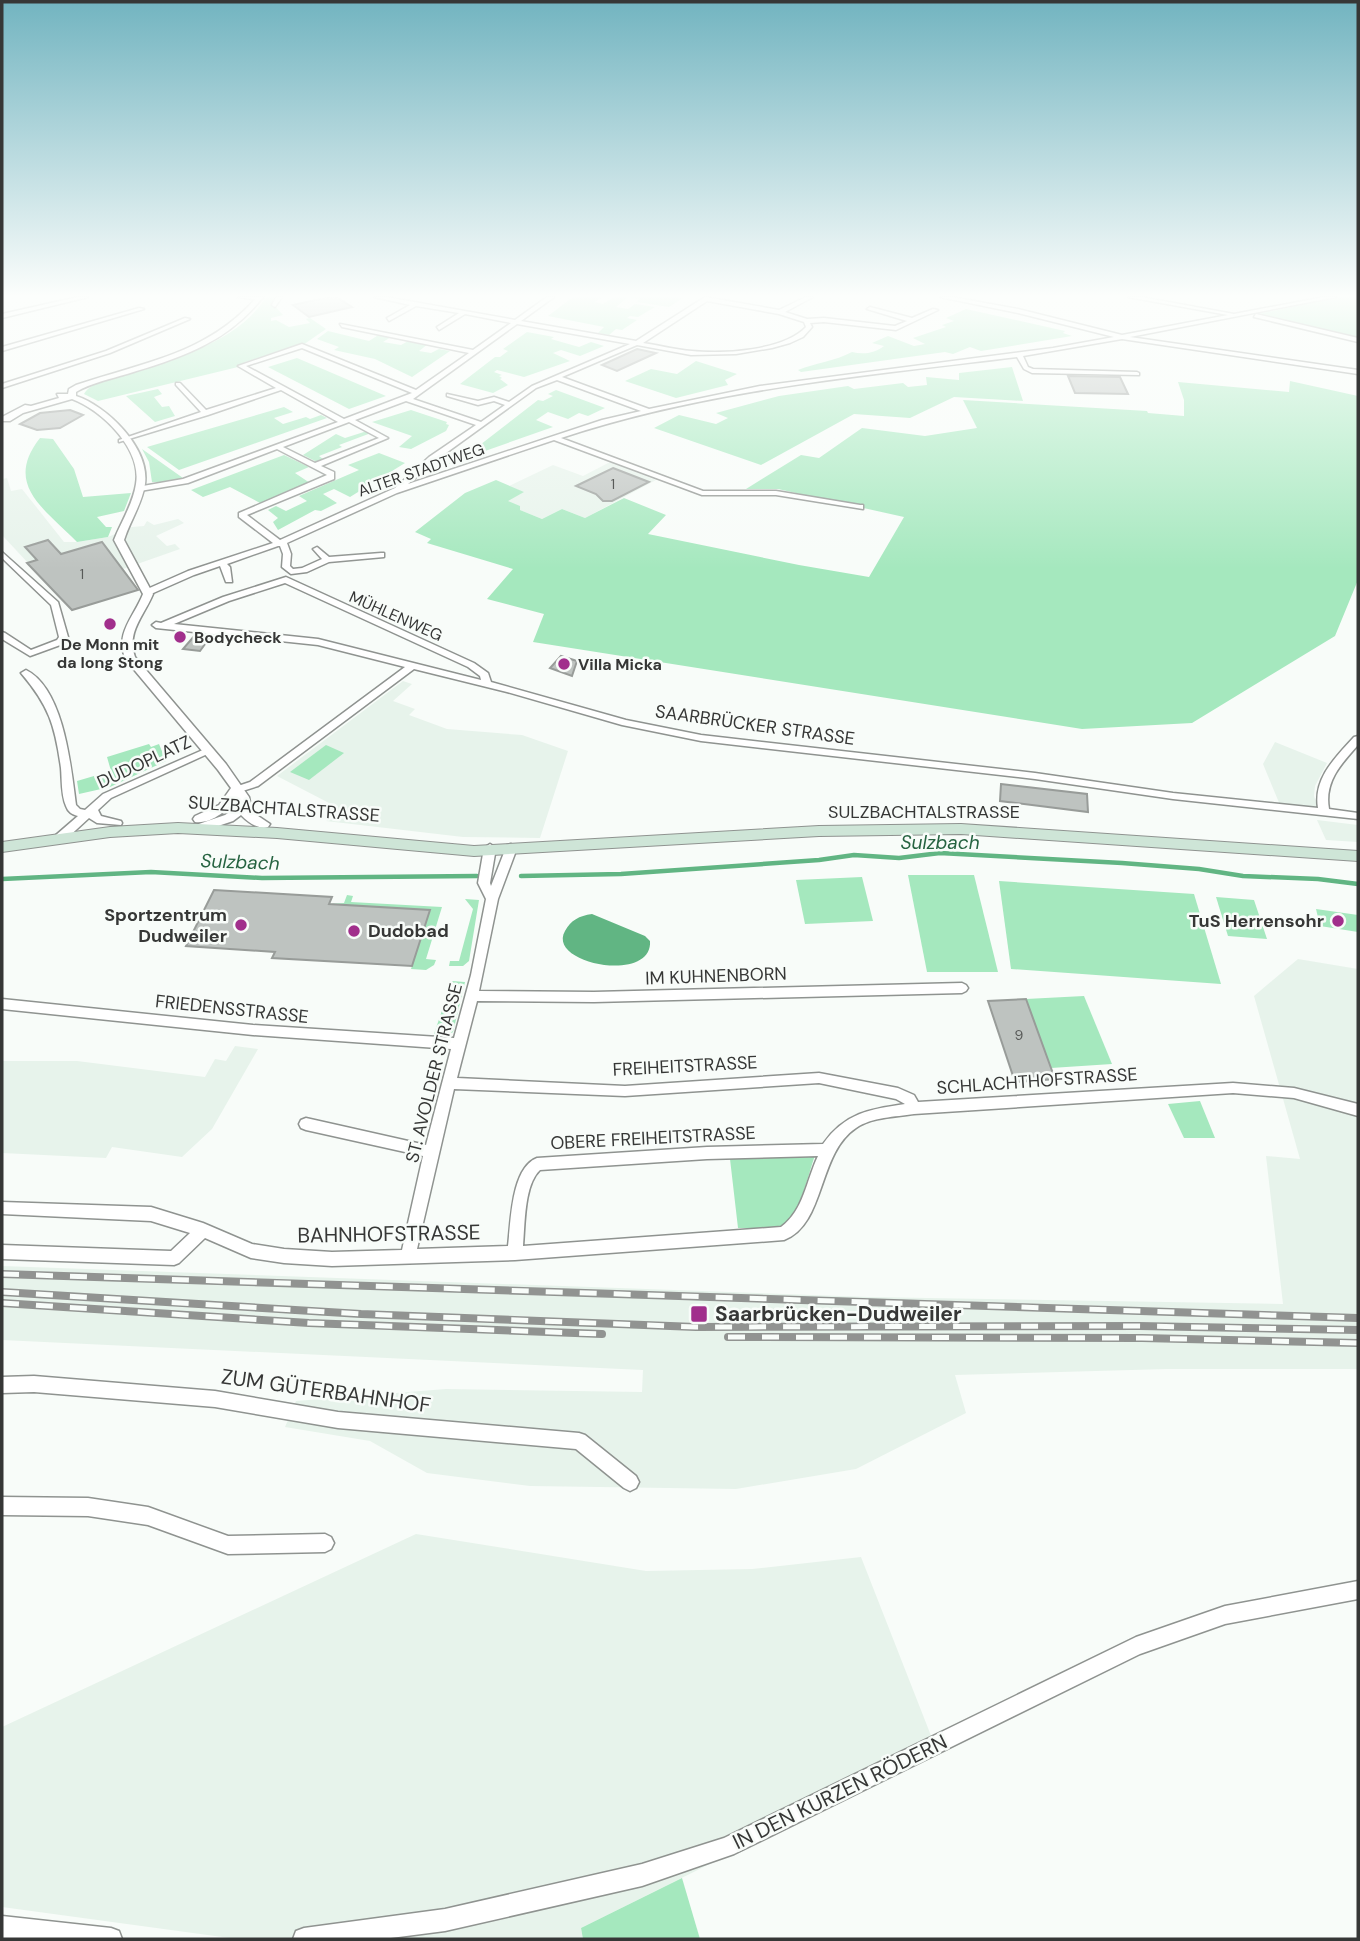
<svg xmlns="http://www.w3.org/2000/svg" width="1360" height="1941" font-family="'DM Sans',sans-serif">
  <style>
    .built { fill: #e7f3eb }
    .green { fill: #a5e8be }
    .water { fill: #61b583 }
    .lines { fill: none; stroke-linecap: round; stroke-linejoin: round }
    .stream { stroke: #61b583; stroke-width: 4.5 }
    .building { fill: #bec3c0; stroke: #989c99; stroke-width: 2 }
    .minor-casing { stroke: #8f9390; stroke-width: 3 }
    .tertiary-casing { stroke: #8f9390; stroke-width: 3 }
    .secondary-casing { stroke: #8f9390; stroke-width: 2 }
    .minor { fill: #fff; fill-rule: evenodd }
    .tertiary { fill: #fff; fill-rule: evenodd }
    .secondary { fill: #cee5d7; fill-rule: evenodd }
    .rail-casing { stroke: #919391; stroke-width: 8 }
    .rail { stroke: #f8fcf9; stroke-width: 5; stroke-dasharray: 17; stroke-linecap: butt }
    .poi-dot { fill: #a12f8c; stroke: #f8fcf9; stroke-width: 2.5 }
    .labels { text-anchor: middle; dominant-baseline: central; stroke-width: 5; stroke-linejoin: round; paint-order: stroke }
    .number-label { font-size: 14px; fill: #585a58 }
    .far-street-label { font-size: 16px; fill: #363736; stroke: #f8fcf9 }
    .far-poi-label { font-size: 16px; font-weight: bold; fill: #363736; stroke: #f8fcf9; text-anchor: start }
    .street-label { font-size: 18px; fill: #363736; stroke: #f8fcf9 }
    .poi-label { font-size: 18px; font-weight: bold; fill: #363736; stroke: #f8fcf9; text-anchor: end }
    .water-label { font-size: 19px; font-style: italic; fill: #266341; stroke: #f8fcf9 }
    .near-street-label { font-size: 21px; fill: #363736; stroke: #f8fcf9 }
    .near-poi-label { font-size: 21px; font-weight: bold; fill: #363736; stroke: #f8fcf9; text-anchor: start }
  </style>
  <rect width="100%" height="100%" fill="#f8fcf9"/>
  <g class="built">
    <polygon points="610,462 656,480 585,518 562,509 542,519 520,510 507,500 523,492 509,486 553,465 583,476"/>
    <polygon points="7,478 11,491 22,489 64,542 77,542 108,537 132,527 144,526 147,521 154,525 178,519 184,523 156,536 167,546 175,544 180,549 123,569 138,589 72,610 2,535 2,479"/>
    <polygon points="403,681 412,684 393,701 415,709 409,715 447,729 522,735 568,751 540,838 463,837 326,821 338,811 330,808 329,803 277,776"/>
    <polygon points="1275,742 1327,763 1315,786 1314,796 1318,808 1280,805 1263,764"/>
    <polygon points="1317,820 1358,825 1358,842 1326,840"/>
    <polygon points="1298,959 1358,969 1358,1369 1167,1369 955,1375 966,1413 856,1469 736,1489 530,1486 427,1473 370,1441 285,1427 296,1401 446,1389 642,1392 643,1370 2,1340 2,1266 868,1297 1283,1304 1266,1156 1300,1159 1254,996"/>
    <polygon points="235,1046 258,1049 212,1129 182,1157 112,1147 106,1158 2,1153 2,1061 77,1061 205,1077 215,1059 226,1061"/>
    <polygon points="416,1534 646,1571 752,1569 861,1557 937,1751 581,1928 583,1939 237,1939 2,1907 2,1727"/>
  </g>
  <g class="green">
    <path d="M266,297H276L272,303L283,315L271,318V321L276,320L289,327L310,323L306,319L310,318L326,329L303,345L245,362L238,367L98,401L84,394C91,381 118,376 132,372C179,356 238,342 266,297Z"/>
    <polygon points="573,297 602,297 595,302 603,304 614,297 676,297 683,298 669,307 637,302 639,299 628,297 616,307 628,309 635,304 655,307 638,317 630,316 627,318 637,320 622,330 616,329 609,335 598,333 604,327 548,316"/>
    <polygon points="1340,297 1358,297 1358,338 1258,314"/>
    <path d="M966,309L1065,331L1063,333L1072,336L981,351L970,347L953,354L945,352L801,372L798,370C816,363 835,361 852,352C864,355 875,353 884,346L872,343L888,336L914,346L925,344L913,338L946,327L942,325L954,321L946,318Z"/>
    <polygon points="328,331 369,341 380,334 391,337 383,342 401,345 410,340 428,344 419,351 431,353 439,349 450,351 412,377 375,359 334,350 339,347 317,339"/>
    <polygon points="527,332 554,337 551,339 579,347 591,342 604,346 580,356 561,350 553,353 570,361 524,377 497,370 494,372 502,375 499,376 502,378 500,379 508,385 493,393 460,384 495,357 500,357 508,351 503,349"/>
    <polygon points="297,358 386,396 349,409 268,367"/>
    <polygon points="696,361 737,374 725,380 728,385 676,398 625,381 651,369 677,374"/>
    <polygon points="1012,367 1023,401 954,397 910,418 854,414 761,465 654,428 679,415 716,424 728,418 716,413 779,396 848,386 854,389 903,383 908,387 927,385 926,377 959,380 959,373"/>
    <polygon points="1290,381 1358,396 1358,580 1335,636 1192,723 1082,729 533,642 544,614 487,599 513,569 427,543 431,539 415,532 465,493 496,480 524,492 508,501 520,506 520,510 542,519 562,509 585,518 624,498 666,515 648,534 799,565 869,577 904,517 778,489 746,489 801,455 819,458 862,428 925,436 977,428 963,400 1147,411 1148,413 1184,416 1184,400 1178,382 1289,392"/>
    <polygon points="158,389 162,394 154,397 162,407 169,406 175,416 155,422 126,396"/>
    <polygon points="556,390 605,408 588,416 579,413 568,419 548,412 536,420 553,427 448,464 476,448 538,400 543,401 553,396 548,394"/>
    <polygon points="284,407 293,412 274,418 283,424 306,417 310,419 321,415 327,418 179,470 147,447"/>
    <polygon points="411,410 447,422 446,424 449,425 446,431 411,449 399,447 412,436 372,422"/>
    <polygon points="367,431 371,433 339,445 342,447 319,456 323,459 317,462 303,455 336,434 345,438"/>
    <path d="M40,438L53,439L74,469L83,497L131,493L124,511L97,517L106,527H112L108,537L77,542C45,509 3,485 40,438Z"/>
    <polygon points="142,449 183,478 171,482 152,482 149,462"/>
    <polygon points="379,453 405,463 350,497 334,489 323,494 337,503 321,511 315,510 278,530 273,522 278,518 268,510 276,506 286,511 307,501 299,496 359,470 348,465"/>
    <polygon points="284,455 309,467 295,473 310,483 260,503 230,487 203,497 191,490"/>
    <polygon points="149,744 151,747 159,744 166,761 110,787 79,794 77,781 111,771 107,757"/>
    <polygon points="326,745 344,753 309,780 290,772"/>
    <polygon points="908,875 974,875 998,972 927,972"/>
    <polygon points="862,877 873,921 805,924 796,880"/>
    <polygon points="999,881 1194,894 1221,984 1011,969"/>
    <polygon points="347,895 353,896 351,902 442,907 426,959 436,960 434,965 426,970 411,969 430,910 329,904 344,903"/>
    <polygon points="1216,897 1254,900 1267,939 1228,936"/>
    <polygon points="465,899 479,900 469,961 463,966 449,966 450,961 459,961 473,909"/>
    <polygon points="1316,909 1358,915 1358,932 1320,926"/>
    <polygon points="452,981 465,982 453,1032 447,1036 434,1034"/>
    <polygon points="1084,996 1112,1064 1051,1068 1026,999"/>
    <polygon points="1200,1101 1215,1138 1184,1138 1168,1104"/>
    <path d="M815,1155C809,1173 799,1216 783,1225C771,1231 751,1228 738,1228L730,1159Z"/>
    <polygon points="682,1878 700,1939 583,1939 581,1928"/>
  </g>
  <path class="water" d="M592,914L645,936L650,941C653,984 546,964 565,931C571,920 579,916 592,914Z"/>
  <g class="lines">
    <g class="stream">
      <polyline points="521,876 621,874 819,860 854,855 899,858 940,853 1122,863 1199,869 1243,876 1318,879 1358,884"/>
      <polyline points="2,879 151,872 262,878 477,876"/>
    </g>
  </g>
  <g class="building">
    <polygon points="325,298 338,298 352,307 309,317 293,305"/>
    <polygon points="637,349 656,353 617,371 602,365"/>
    <polygon points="1068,376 1120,377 1128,394 1075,393"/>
    <polygon points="70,410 83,415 60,428 37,430 20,424 40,413"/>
    <polygon points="613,468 649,482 612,501 603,501 596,494 576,486"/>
    <polygon points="48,540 61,554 102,542 138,590 72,610 27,563 37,560 25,547"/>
    <polygon points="195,635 211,636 200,651 183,649"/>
    <polygon points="561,656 577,661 572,676 550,668"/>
    <polygon points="1001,784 1087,794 1088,812 1000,801"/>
    <polygon points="214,890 332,897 329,904 430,910 412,966 272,958 275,952 186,946"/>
    <polygon points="1026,999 1051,1068 1055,1079 1015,1082 988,1001"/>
  </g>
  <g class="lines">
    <defs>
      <g id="minor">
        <polygon points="78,297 88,297 2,318 2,314"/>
        <polygon points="238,297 262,297 263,298 260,300"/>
        <polygon points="276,297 282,297 275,307 272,305"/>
        <path d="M374,297H386L515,320L547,297H554L521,321L636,341L705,297L779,310L806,297H813L785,312L807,319L824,318L895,326L907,321L867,309L870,307L912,318L933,309L938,310L896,330L824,322L810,323L812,327L803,337L790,343L772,348L736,354L691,355L637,345L562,377L649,409L760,386L1053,348L1114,337L1018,313L940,297H952L1018,309L1122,335L1228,315L1128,297H1141L1234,314L1324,297H1336L1130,337L1358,370V374L1122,339L1023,356L1028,367L1033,369L1137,372L1139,373V375L1032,373L1024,369L1017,357C864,376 708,389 561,438L703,491H776L860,505H863V509L776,495H702L554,440L397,493L287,543L291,554L290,566L293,569L302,568L322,559L313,549L317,547L329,557L381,553H384V557L329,562L307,572L291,574L282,567L283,554L280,546H278L227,564L230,567L232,582H226L220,566L194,575L151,594H145V590L188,571L273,543L239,517V513L327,475L277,449L188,483L140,491L136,489L137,487L183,479L338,422L281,390L208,415L119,442V440L201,412L176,385V383H180L206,410L276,388L238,366L302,344L416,390L469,353L342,327L340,324L473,350L511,323L465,314L439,330L437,327L459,313L416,306L389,321L387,318L410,305ZM707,301L779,314L804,322L806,327C783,351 724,354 692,351C675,350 659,345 643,343ZM517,324L630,344L532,386L509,402L494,397L478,401L447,394V396L478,405L494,401L505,405L481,422L413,399ZM302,348L412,393L344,419L246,366ZM557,380L641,411L602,420L408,484L435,461L536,388ZM406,401L476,425L429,457L395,488L280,540L247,515L334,479V472L321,466L388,438L355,420ZM349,422L379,438L315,463L283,447Z"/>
        <polygon points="139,308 144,309 2,351 2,347"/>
        <polygon points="1256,314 1358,338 1358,342 1254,317"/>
        <polygon points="185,318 190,319 110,353 2,388 2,384 106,351"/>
        <polygon points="2,552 58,602 68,637 63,644 30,656 2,639 2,632 5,633 31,650 57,640 59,637 51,605 2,558"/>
        <path d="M286,577L474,663L488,673L491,682L626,720L701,735L1035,773L1173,793L1318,808C1313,778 1336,757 1354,737L1358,736V745C1341,764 1324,782 1329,809L1358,813V819L1173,799L1035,779L701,741L622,725L507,692L414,669L258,786L236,793L231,790L232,788L250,782L405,667L318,645L156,628L152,625L156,622L161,623L223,597ZM285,583L468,667L480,676L481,680L318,639L174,624L229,601Z"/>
        <path d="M26,670C64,689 71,767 76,805L80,809L85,810L103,794L205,749L209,748L214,751L111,798L98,810L101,816L121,821L122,823L121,825L97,823L89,818L64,841H56L55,838L56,835L78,816C73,815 68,812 66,806C61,795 62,779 61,768C55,725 49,706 21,673Z"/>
        <path d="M490,844L496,848L490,883L491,886L507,845L511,844L517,848L498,899L479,991L594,992L962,983L966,985L968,988L966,991L962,993L594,1002L477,1001L457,1078L625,1086L819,1073L898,1088L914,1095L918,1102L1233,1083L1294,1088L1358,1104V1116L1294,1098L1233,1093L914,1114C895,1117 872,1117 856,1128C817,1154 826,1224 784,1240L515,1260L332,1266L284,1263L251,1258L205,1238L179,1263L174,1265L2,1259V1245L171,1251L190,1233L151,1221L2,1214V1202L151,1207L203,1223L252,1244L284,1249L332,1252L402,1250L423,1156L306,1130L301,1128L299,1124L301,1120L306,1118L426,1145L451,1049L253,1035L2,1009V999L253,1025L454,1038L471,975L486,899L478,883L484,848ZM819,1083L896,1099L905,1104C870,1109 845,1113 823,1144L707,1147L537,1158C511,1168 511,1222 508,1246L417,1249L454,1089L625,1096ZM818,1156C806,1181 804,1210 781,1227L523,1246C525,1224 524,1185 540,1170L707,1159Z"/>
        <polygon points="34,1376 215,1391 338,1412 579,1433 585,1435 636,1476 639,1482 636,1488 630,1491 624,1488 576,1449 338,1428 215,1407 34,1392 2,1393 2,1377"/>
        <polygon points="2,1497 88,1498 148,1507 228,1536 325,1534 331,1537 334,1543 331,1549 325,1552 228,1554 148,1525 88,1516 2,1515"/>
        <polygon points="1358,1581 1358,1599 1225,1624 1140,1654 734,1854 642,1886 445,1931 383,1939 293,1939 296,1931 304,1928 445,1909 642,1864 724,1838 1136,1637 1225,1606"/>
        <polygon points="2,1916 111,1928 119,1931 122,1939 2,1938"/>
      </g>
      <path id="tertiary" d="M257,297H263C227,343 182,357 127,374C110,379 91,383 76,392V396C107,406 150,448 145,484C142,504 130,521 124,540L153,594C144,616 126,632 135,657L226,764L249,797L252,812L270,824L268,827C258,830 248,822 241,815L233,821L200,832L196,831L194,828L196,825L225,815L239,806L237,797C228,810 212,824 195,822L193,819L195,816L219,805L231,788L218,770L126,660C114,634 134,617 143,594L114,540C121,522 133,504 136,484C142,449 102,410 72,399L23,413L10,421H2V417L25,405L31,406L59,398L57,394H68L69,389L76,385C144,362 208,354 257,297Z"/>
      <polygon id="secondary" points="178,823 277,828 474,846 819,826 961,824 1358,851 1358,861 961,834 819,836 474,856 277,838 178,833 110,837 2,852 2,842 110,827"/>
    </defs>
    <use href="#minor" class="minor-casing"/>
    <use href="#tertiary" class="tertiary-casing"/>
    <use href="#secondary" class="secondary-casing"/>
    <use href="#minor" class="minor"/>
    <use href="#tertiary" class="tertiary"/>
    <use href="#secondary" class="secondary"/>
    <defs>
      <g id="rail">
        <polyline points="2,1274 1358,1318"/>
        <polyline points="2,1292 361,1314 696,1327 1139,1326 1358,1330"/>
        <polyline points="2,1303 309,1323 602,1334"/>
        <polyline points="728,1337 1142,1338 1358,1343"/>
      </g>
    </defs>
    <use href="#rail" class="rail-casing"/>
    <use href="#rail" class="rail"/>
  </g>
  <linearGradient id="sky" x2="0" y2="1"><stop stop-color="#72b4c0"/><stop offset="0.52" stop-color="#fcfefc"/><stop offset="1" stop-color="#fcfefc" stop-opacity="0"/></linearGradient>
  <rect width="1360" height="569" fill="url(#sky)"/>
  <g class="poi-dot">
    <circle cx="110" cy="624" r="7"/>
    <circle cx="180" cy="637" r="7"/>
    <circle cx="564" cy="664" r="7"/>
    <circle cx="1338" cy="921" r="7"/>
    <circle cx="241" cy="925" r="7"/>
    <circle cx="354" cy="931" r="7"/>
    <rect x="690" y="1305" width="18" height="18" rx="3.5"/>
  </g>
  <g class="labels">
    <g class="number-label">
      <text x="613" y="484">1</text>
      <text x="82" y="574">1</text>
      <text x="1019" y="1035">9</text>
    </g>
    <g class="far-street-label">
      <text transform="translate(421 470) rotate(-19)">ALTER STADTWEG</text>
      <text transform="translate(396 616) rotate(24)">MÜHLENWEG</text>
    </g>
    <g class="far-poi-label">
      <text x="194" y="637">Bodycheck</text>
      <text x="110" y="644" text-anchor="middle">De Monn mit<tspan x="110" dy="18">da long Stong</tspan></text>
      <text x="578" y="664">Villa Micka</text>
    </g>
    <g class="street-label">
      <text transform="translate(755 725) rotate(8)">SAARBRÜCKER STRASSE</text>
      <text transform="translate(144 762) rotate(-25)">DUDOPLATZ</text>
      <text transform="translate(284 809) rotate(4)">SULZBACHTALSTRASSE</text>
      <text x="924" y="812">SULZBACHTALSTRASSE</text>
      <text transform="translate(716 976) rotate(-2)">IM KUHNENBORN</text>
      <text transform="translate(232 1009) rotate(6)">FRIEDENSSTRASSE</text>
      <text transform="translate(685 1066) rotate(-3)">FREIHEITSTRASSE</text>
      <text transform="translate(434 1073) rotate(-76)">ST. AVOLDER STRASSE</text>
      <text transform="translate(1037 1081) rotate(-4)">SCHLACHTHOFSTRASSE</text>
      <text transform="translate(653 1138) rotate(-3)">OBERE FREIHEITSTRASSE</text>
    </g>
    <g class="poi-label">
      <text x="227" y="915">Sportzentrum<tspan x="227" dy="21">Dudweiler</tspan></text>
      <text x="1324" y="921">TuS Herrensohr</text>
      <text x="368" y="931" text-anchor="start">Dudobad</text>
    </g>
    <g class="water-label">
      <text x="940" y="842">Sulzbach</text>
      <text transform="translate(240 862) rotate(2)">Sulzbach</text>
    </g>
    <g class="near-street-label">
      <text transform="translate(389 1234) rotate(-1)">BAHNHOFSTRASSE</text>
      <text transform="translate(326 1391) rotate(8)">ZUM GÜTERBAHNHOF</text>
      <text transform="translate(840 1792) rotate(-26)">IN DEN KURZEN RÖDERN</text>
    </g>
    <g class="near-poi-label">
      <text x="715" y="1314">Saarbrücken-Dudweiler</text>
    </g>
  </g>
  <rect width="1360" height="1941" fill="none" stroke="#363736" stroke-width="7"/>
</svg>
